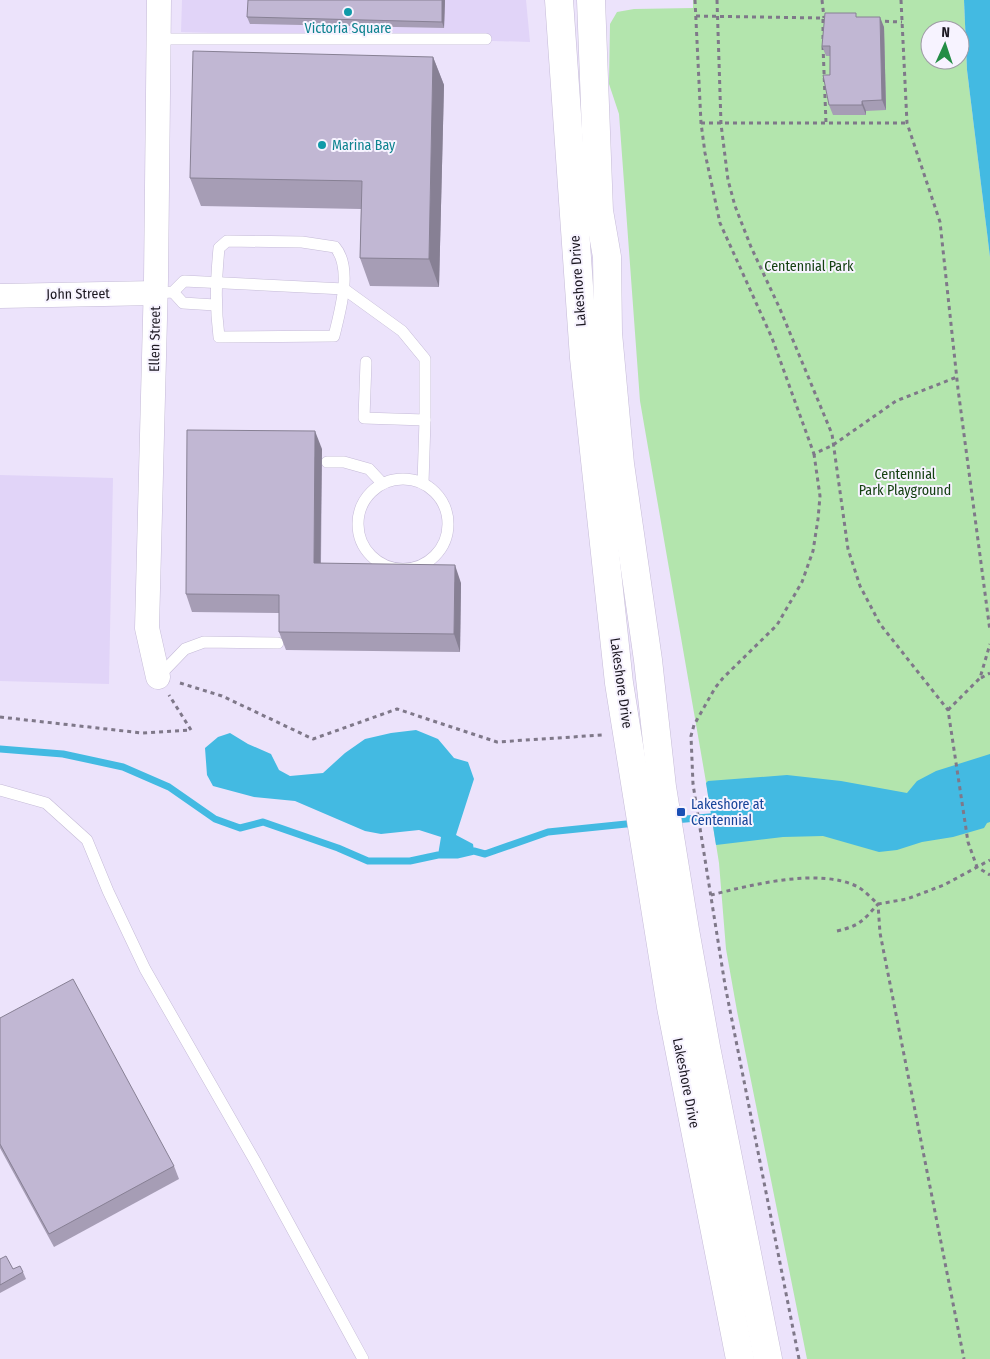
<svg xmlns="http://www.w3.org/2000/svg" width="990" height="1359" font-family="'Fira Sans Condensed',sans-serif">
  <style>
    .built { fill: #e1d4f8 }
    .green { fill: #b3e5ad; fill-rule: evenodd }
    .water { fill: #43bae2 }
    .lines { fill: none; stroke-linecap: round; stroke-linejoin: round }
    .stream { stroke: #43bae2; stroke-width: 7 }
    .service-casing { stroke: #c5bbd7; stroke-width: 12 }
    .minor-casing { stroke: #c5bbd7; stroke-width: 25 }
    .secondary-casing { stroke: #c5bbd7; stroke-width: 29 }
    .path { stroke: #7f7889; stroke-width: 3; stroke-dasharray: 4 4; stroke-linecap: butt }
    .service { stroke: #fff; stroke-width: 11 }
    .minor { stroke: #fff; stroke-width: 24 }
    .secondary { stroke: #fff; stroke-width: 28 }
    .wall { fill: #a69db5 }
    .shaded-wall { fill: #878094 }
    .building { fill: #c1b7d3; stroke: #878094 }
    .culture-dot { fill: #0f9aa8; stroke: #f7f3ff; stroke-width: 2 }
    .transit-dot { fill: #1a4fb4; stroke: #f7f3ff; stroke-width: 2 }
    .labels { text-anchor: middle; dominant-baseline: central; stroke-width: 4; stroke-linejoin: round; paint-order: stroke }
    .culture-label { font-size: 14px; fill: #0d838f; stroke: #f7f3ff }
    .park-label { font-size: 14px; fill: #144011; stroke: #f7f3ff }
    .street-label { font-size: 14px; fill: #1b1721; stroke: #f7f3ff }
    .transit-label { font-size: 14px; fill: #164399; stroke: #f7f3ff; text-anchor: start }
  </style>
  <rect width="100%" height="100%" fill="#ece3fb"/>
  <g class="built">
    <polygon points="182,0 526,0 530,42 181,32"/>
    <polygon points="0,475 113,478 109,684 0,681"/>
  </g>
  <path class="green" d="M693,0H964L967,70L990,257V1359H807L737,1011L726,949L719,863L706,782L640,401L619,114L609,84L610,24L617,12L634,9L693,8ZM930,30H960V60H930Z"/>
  <g class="water">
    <polygon points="964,0 990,0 990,257 967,70"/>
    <polygon points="416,730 438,739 454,758 468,762 474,779 456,835 473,844 474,851 457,855 438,855 441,837 419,830 381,834 365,831 295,801 254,797 213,786 207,775 205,748 218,737 230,733 248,744 271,754 279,770 290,776 323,773 345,753 365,739 391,733"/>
    <polygon points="990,754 990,822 987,823 984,828 953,837 922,842 897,850 879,852 823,836 783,837 716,845 706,783 708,781 787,775 841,781 907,793 917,781 936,771"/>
  </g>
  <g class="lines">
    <g class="stream">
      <polyline points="0,749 63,754 123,767 169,787 215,819 240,828 263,822 338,848 368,861 410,861 438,855 457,855 474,851 485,854 548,832 636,823"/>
      <polyline points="674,820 721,816"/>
    </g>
    <defs>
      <g id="service">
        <polyline points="158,39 486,39"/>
        <path d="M227,241L302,242L335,247C353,268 340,311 334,336L219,337C215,305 216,280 219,248Z"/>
        <polyline points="173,292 183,303 215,305"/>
        <polyline points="156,293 173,292 184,281 344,289 402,331 425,359 425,420 423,483"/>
        <polyline points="366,362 364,418 425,420"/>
        <polyline points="327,462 344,462 369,469 382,483"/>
        <circle cx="403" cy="524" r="45"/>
        <polyline points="158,677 185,649 204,642 278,643"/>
        <polyline points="0,790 46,803 87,840 108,891 145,969 255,1161 363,1359"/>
      </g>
      <g id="minor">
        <polyline points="0,296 156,293"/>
        <polyline points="158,677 147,628 156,280 159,0"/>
      </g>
      <g id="secondary">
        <polyline points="559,0 584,358 619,683 671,1007 740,1359"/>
        <polyline points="591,0 599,211 607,257 608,333 620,464 648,660 662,787 685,930 706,1047 768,1359"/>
      </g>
    </defs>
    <use href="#service" class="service-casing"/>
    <use href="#minor" class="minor-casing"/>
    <use href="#secondary" class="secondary-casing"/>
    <g class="path">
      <polyline points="695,0 701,123 705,153 720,223 772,338 814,454 833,445 896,401 957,377"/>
      <polyline points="717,0 721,124 728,180 735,206 751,247 780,309 832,434 848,549 860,586 880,624 948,710 968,842 977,867 990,875"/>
      <polyline points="822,0 824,18"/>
      <polyline points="901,0 907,123 940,222 958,389 990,631"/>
      <polyline points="696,16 823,18 823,40"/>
      <polyline points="877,21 902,22"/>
      <polyline points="823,46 826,123"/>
      <polyline points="701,123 907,123"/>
      <polyline points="981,678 990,673"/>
      <polyline points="180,683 222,696 313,739 397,709 497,742 602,735"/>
      <polyline points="948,710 980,678 990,644"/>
      <polyline points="0,717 142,733 191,730 169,695"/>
      <path d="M711,895C751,885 820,867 858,887C865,891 872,899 878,904L907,899L944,885L990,860"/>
      <path d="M837,931C859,926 863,921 878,904L880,933L964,1359"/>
      <polyline points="799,1359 725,985 693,784 691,736 694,725 715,688 723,678 777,625 802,582 813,551 818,519 820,496 814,454"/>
    </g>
    <use href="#service" class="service"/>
    <use href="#minor" class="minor"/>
    <use href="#secondary" class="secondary"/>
  </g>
  <g class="wall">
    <polygon points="445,0 444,28 250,24 247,17"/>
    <polygon points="858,17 884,27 886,110 866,111 866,115 833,115 829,105 830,56 826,56 822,46"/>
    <polygon points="433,57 444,85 439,287 370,286 360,258 361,209 201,206 190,178"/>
    <polygon points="322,449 321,563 461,583 460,652 286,650 279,632 279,613 192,612 186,594"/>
    <polygon points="0,1018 174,1166 179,1179 54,1247 0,1148"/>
    <polygon points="0,1259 13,1269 23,1272 26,1279 0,1293"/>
  </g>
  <g class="shaded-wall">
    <polygon points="442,0 445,0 444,28 442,22"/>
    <polygon points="880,17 884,27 886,110 882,100"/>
    <polygon points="433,57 444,85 439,287 429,259"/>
    <polygon points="862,101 866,111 866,115 862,105"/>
    <polygon points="315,431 322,449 320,582 314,563"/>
    <polygon points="455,565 461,583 460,652 454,634"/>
  </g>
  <g class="building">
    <polygon points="248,0 442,0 442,22 247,17"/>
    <polygon points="825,13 856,13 856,17 880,17 882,100 862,101 862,105 829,105 823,75 830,75 830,46 822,46"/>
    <polygon points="193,51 433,57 429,259 360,258 362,181 190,178"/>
    <polygon points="187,430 315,431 314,563 455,565 454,634 279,632 279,595 186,594"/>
    <polygon points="73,979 174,1166 49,1234 0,1144 0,1018"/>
    <polygon points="6,1256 13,1269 20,1266 23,1272 0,1285 0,1259"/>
  </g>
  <g class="culture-dot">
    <circle cx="348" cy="12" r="5"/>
    <circle cx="322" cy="145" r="5"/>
  </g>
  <rect class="transit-dot" x="676" y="807" width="10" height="10" rx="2.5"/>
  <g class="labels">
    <g class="culture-label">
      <text x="348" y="28">Victoria Square</text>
      <text x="332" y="145" text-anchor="start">Marina Bay</text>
    </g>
    <g class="park-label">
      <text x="809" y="266">Centennial Park</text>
      <text x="905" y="474">Centennial<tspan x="905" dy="16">Park Playground</tspan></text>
    </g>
    <g class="street-label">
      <text transform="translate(578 281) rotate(-94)">Lakeshore Drive</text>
      <text transform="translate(78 294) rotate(-1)">John Street</text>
      <text transform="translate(155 339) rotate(-89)">Ellen Street</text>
      <text transform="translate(621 683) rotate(82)">Lakeshore Drive</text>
      <text transform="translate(686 1083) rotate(79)">Lakeshore Drive</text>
    </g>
    <g class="transit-label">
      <text x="691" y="804">Lakeshore at<tspan x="691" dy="16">Centennial</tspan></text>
    </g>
  </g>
  <g transform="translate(945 45) rotate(3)"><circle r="24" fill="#f7f3ff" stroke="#9f9ba6"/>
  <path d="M0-4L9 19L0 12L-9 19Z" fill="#238d45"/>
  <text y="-8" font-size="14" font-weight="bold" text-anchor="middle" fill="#1b1721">N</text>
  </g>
</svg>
